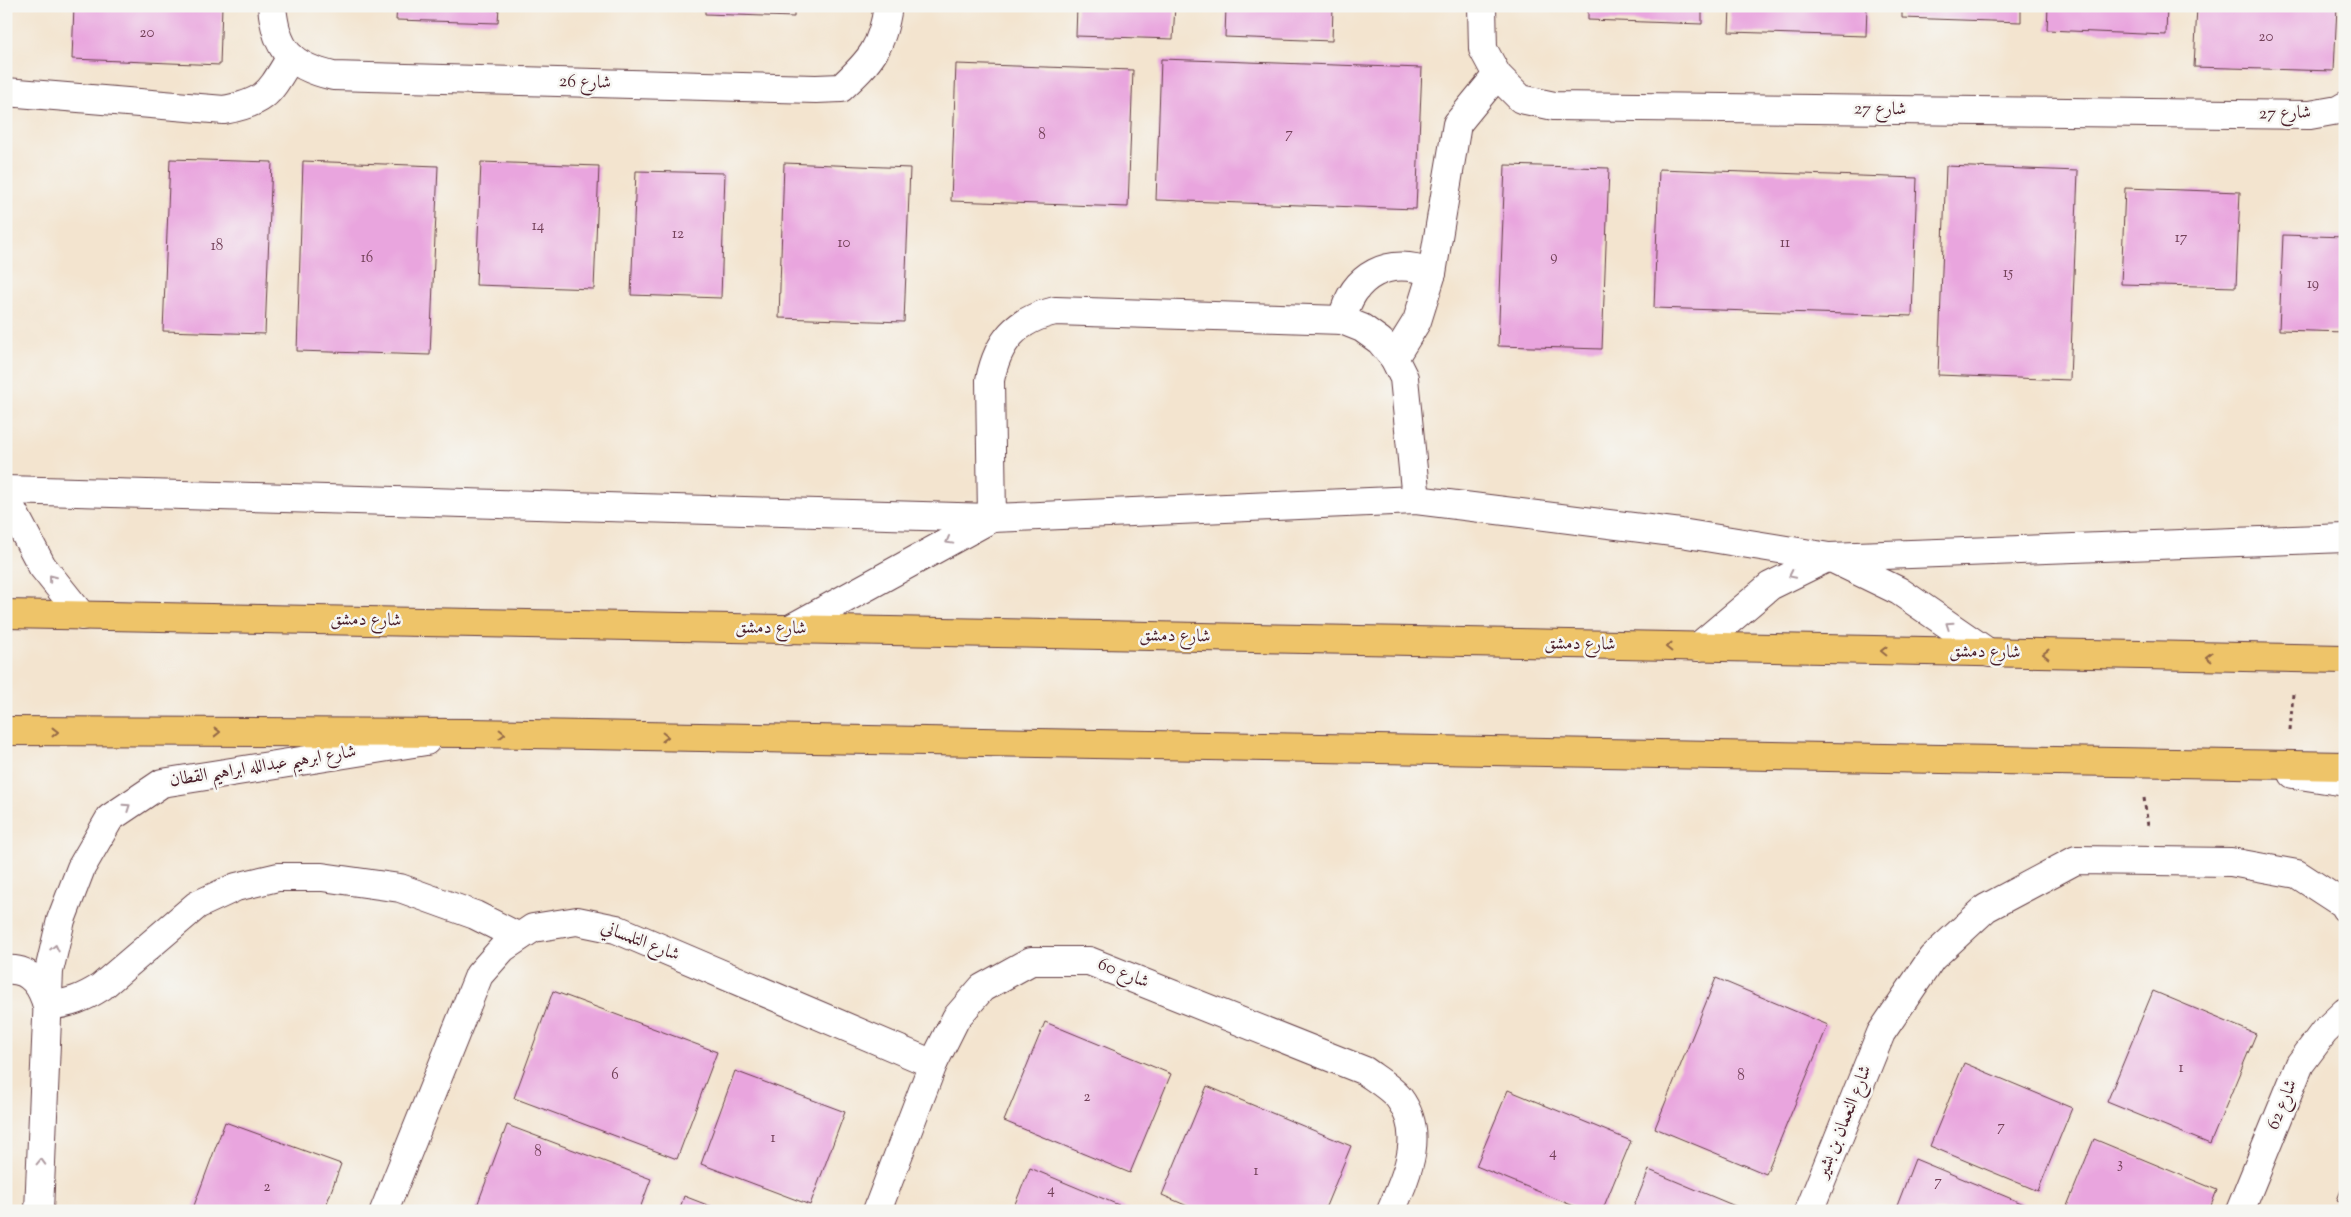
<svg xmlns="http://www.w3.org/2000/svg" width="2351" height="1217" font-family="'Sorts Mill Goudy',Amiri,serif">
  <style>
    .building { fill: #e9a5de }
    .lines { fill: none; stroke-linecap: round; stroke-linejoin: round }
    .minor-casing { stroke: #633d44; stroke-width: 30 }
    .major-casing { stroke: #633d44; stroke-width: 30 }
    .path { stroke: #633d44; stroke-width: 3; stroke-dasharray: 4 4; stroke-linecap: butt }
    .minor { stroke: #fff; stroke-width: 28 }
    .major { stroke: #eec469; stroke-width: 28 }
    .oneway { stroke: #ae9aa0 }
    .oneway2 { stroke: #946947 }
    .labels { text-anchor: middle; dominant-baseline: central; stroke-width: 5; stroke-linejoin: round; paint-order: stroke }
    .number-label { font-size: 15px; fill: #724058 }
    .street-label { font-size: 18px; fill: #4a1f2b; stroke: #f6f6f2 }
  </style>
  <rect width="100%" height="100%" fill="#f6f6f2"/>
  <filter id="ink" filterUnits="userSpaceOnUse"><feTurbulence type="fractalNoise" baseFrequency=".02" numOctaves="2"/><feDisplacementMap in="SourceGraphic" scale="10" xChannelSelector="R" yChannelSelector="G"/><feConvolveMatrix kernelMatrix="1 2 1 2 8 2 1 2 1" color-interpolation-filters="sRGB"/></filter>
  <filter id="wash" filterUnits="userSpaceOnUse"><feTurbulence type="fractalNoise" baseFrequency=".0096" numOctaves="4" result="noise"/><feDisplacementMap in="SourceGraphic" scale="20" xChannelSelector="R" yChannelSelector="G"/><feGaussianBlur stdDeviation="1.12" result="paint"/><feColorMatrix in="noise" values="0 0 0 0 0 0 0 0 0 0 0 0 0 0 0 0 0 1.4 0 .05"/><feComposite in="paint" operator="in"/></filter>
  <g filter="url(#wash)">
    <rect width="100%" height="100%" fill="#f3e4cf"/>
    <g id="blocks">
      <g class="building">
        <polygon points="74,6 222,6 220,65 72,59"/>
        <polygon points="397,6 499,6 498,23 396,20"/>
        <polygon points="705,6 794,6 794,17 705,14"/>
        <polygon points="1077,6 1175,6 1173,39 1076,36"/>
        <polygon points="1226,6 1333,6 1332,41 1225,37"/>
        <polygon points="1588,6 1702,6 1702,24 1588,20"/>
        <polygon points="1730,6 1867,6 1866,36 1729,32"/>
        <polygon points="1902,6 2021,6 2021,22 1902,18"/>
        <polygon points="2048,6 2167,6 2166,35 2047,30"/>
        <polygon points="2197,6 2337,6 2334,71 2194,67"/>
        <polygon points="1161,59 1422,68 1416,209 1156,200"/>
        <polygon points="956,64 1133,70 1128,207 951,201"/>
        <polygon points="170,159 272,162 265,334 163,331"/>
        <polygon points="303,161 438,166 430,355 297,351"/>
        <polygon points="481,162 599,166 594,289 476,285"/>
        <polygon points="784,163 910,168 904,322 779,318"/>
        <polygon points="1505,165 1609,168 1602,349 1498,346"/>
        <polygon points="1946,166 2078,171 2070,380 1938,375"/>
        <polygon points="1659,169 1917,178 1912,316 1654,308"/>
        <polygon points="636,171 725,173 721,298 631,295"/>
        <polygon points="2125,188 2240,192 2236,287 2121,284"/>
        <polygon points="2283,235 2345,237 2345,332 2279,330"/>
        <polygon points="1716,978 1828,1025 1766,1174 1655,1128"/>
        <polygon points="553,991 717,1052 677,1159 514,1098"/>
        <polygon points="2153,991 2256,1034 2210,1144 2107,1102"/>
        <polygon points="1045,1022 1171,1074 1130,1173 1004,1121"/>
        <polygon points="1964,1063 2072,1108 2038,1191 1930,1146"/>
        <polygon points="735,1071 845,1112 810,1205 701,1164"/>
        <polygon points="1207,1086 1351,1146 1324,1211 1199,1211 1162,1195"/>
        <polygon points="1508,1090 1631,1141 1602,1211 1586,1211 1476,1166"/>
        <polygon points="225,1122 341,1164 324,1211 192,1211"/>
        <polygon points="507,1125 651,1179 639,1211 475,1211"/>
        <polygon points="2094,1139 2217,1190 2209,1211 2065,1211"/>
        <polygon points="1915,1159 2024,1204 2021,1211 1895,1211"/>
        <polygon points="1030,1168 1133,1211 1012,1211"/>
        <polygon points="1649,1170 1747,1211 1632,1211"/>
        <polygon points="2345,1180 2345,1203 2337,1200"/>
        <polygon points="684,1196 723,1211 679,1211"/>
      </g>
    </g>
  </g>
  <g filter="url(#ink)">
    <use href="#blocks" fill-opacity="0" stroke="#633d44" stroke-width="1"/>
    <g class="lines">
      <defs>
        <g id="minor">
          <path d="M272,6C276,51 291,66 333,76L816,89L841,88C871,60 882,48 888,6"/>
          <polyline points="1482,6 1483,49 1497,75 1521,99 1554,106 2310,115 2338,110 2345,106"/>
          <path d="M6,92L224,110C267,102 269,93 291,57"/>
          <path d="M1342,320C1353,274 1389,256 1432,273"/>
          <polyline points="1394,358 1417,321 1432,273 1457,124 1497,75"/>
          <polyline points="6,490 992,518 1416,500 1681,533 1829,557 2345,538"/>
          <polyline points="6,498 42,566 82,616"/>
          <path d="M788,630L992,518L990,380C998,341 1016,320 1055,311L1342,320L1362,328L1380,341L1394,358L1404,378L1416,500"/>
          <polyline points="1698,647 1770,586 1829,557 1899,591 1989,653"/>
          <polyline points="2293,774 2345,782"/>
          <path d="M6,970C30,967 42,987 47,1006C69,1004 84,998 101,987L197,905L236,887L278,877H322L400,888L475,915L519,937"/>
          <polyline points="39,1211 49,971 61,920 81,868 110,818 162,783 426,741"/>
          <polyline points="384,1211 479,975 503,948 533,928 577,921 616,929 933,1064"/>
          <path d="M877,1211L933,1064L956,1018L982,988L1031,961H1089L1365,1071C1376,1079 1391,1088 1399,1098C1426,1134 1407,1174 1391,1211"/>
          <polyline points="1809,1211 1881,1033 1932,958 1986,908 2076,860 2231,862 2297,874 2343,904 2345,908"/>
          <polyline points="2240,1211 2300,1064 2324,1032 2345,1012"/>
        </g>
        <g id="major">
          <polyline points="6,614 2345,659"/>
          <polyline points="6,731 470,733 2345,766"/>
        </g>
      </defs>
      <use href="#minor" class="minor-casing"/>
      <use href="#major" class="major-casing"/>
      <g class="path">
        <polyline points="2290,730 2293,694"/>
        <polyline points="2144,798 2148,826"/>
      </g>
      <use href="#minor" class="minor"/>
      <use href="#major" class="major"/>
    </g>
    <defs><path id="oneway-chevron" d="M-2-3.5L2.5 0L-2 3.5" fill="none" stroke-width="1.6" stroke-linecap="round" stroke-linejoin="round" transform="scale(1.25)"/></defs>
    <g class="oneway">
      <use href="#oneway-chevron" transform="translate(949 541) rotate(151)"/>
      <use href="#oneway-chevron" transform="translate(1792 575) rotate(154)"/>
      <use href="#oneway-chevron" transform="translate(52 578) rotate(-129)"/>
      <use href="#oneway-chevron" transform="translate(1949 625) rotate(-146)"/>
      <use href="#oneway-chevron" transform="translate(127 807) rotate(-34)"/>
      <use href="#oneway-chevron" transform="translate(55 948) rotate(-77)"/>
      <use href="#oneway-chevron" transform="translate(41 1162) rotate(-88)"/>
    </g>
    <g class="oneway2">
      <use href="#oneway-chevron" transform="translate(1669 647) rotate(-179)"/>
      <use href="#oneway-chevron" transform="translate(1884 651) rotate(-179)"/>
      <use href="#oneway-chevron" transform="translate(2046 654) rotate(-179)"/>
      <use href="#oneway-chevron" transform="translate(2209 657) rotate(-179)"/>
      <use href="#oneway-chevron" transform="translate(55 732)"/>
      <use href="#oneway-chevron" transform="translate(217 732)"/>
      <use href="#oneway-chevron" transform="translate(502 734) rotate(1)"/>
      <use href="#oneway-chevron" transform="translate(665 737) rotate(1)"/>
    </g>
  </g>
  <g class="labels">
    <g class="number-label">
      <text x="147" y="33">20</text>
      <text x="2266" y="37">20</text>
      <text x="1289" y="134">7</text>
      <text x="1042" y="135">8</text>
      <text x="538" y="226">14</text>
      <text x="678" y="234">12</text>
      <text x="2181" y="238">17</text>
      <text x="844" y="243">10</text>
      <text x="1785" y="243">11</text>
      <text x="217" y="246">18</text>
      <text x="1554" y="257">9</text>
      <text x="367" y="258">16</text>
      <text x="2008" y="273">15</text>
      <text x="2313" y="284">19</text>
      <text x="2181" y="1068">1</text>
      <text x="615" y="1075">6</text>
      <text x="1741" y="1076">8</text>
      <text x="1087" y="1097">2</text>
      <text x="2001" y="1127">7</text>
      <text x="773" y="1138">1</text>
      <text x="538" y="1152">8</text>
      <text x="1553" y="1153">4</text>
      <text x="2120" y="1164">3</text>
      <text x="1256" y="1171">1</text>
      <text x="1938" y="1182">7</text>
      <text x="267" y="1187">2</text>
      <text x="1051" y="1190">4</text>
    </g>
    <g class="street-label">
      <text transform="translate(585 83) rotate(2)">شارع 26</text>
      <text transform="translate(1880 110) rotate(1)">شارع 27</text>
      <text transform="translate(2285 114) rotate(-1)">شارع 27</text>
      <text transform="translate(366 621) rotate(1)">شارع دمشق</text>
      <text transform="translate(771 629) rotate(1)">شارع دمشق</text>
      <text transform="translate(1175 637) rotate(1)">شارع دمشق</text>
      <text transform="translate(1580 645) rotate(1)">شارع دمشق</text>
      <text transform="translate(1985 653) rotate(1)">شارع دمشق</text>
      <text transform="translate(263 767) rotate(-9)">شارع ابرهيم عبدالله ابراهيم القطان</text>
      <text transform="translate(640 942) rotate(21)">شارع التلمساني</text>
      <text transform="translate(1123 974) rotate(22)">شارع 60</text>
      <text transform="translate(2283 1105) rotate(-68)">شارع 62</text>
      <text transform="translate(1845 1122) rotate(-68)">شارع النعمان بن بشير</text>
    </g>
  </g>
  <rect width="2351" height="1217" fill="none" stroke="#f6f6f2" stroke-width="25"/>
</svg>
